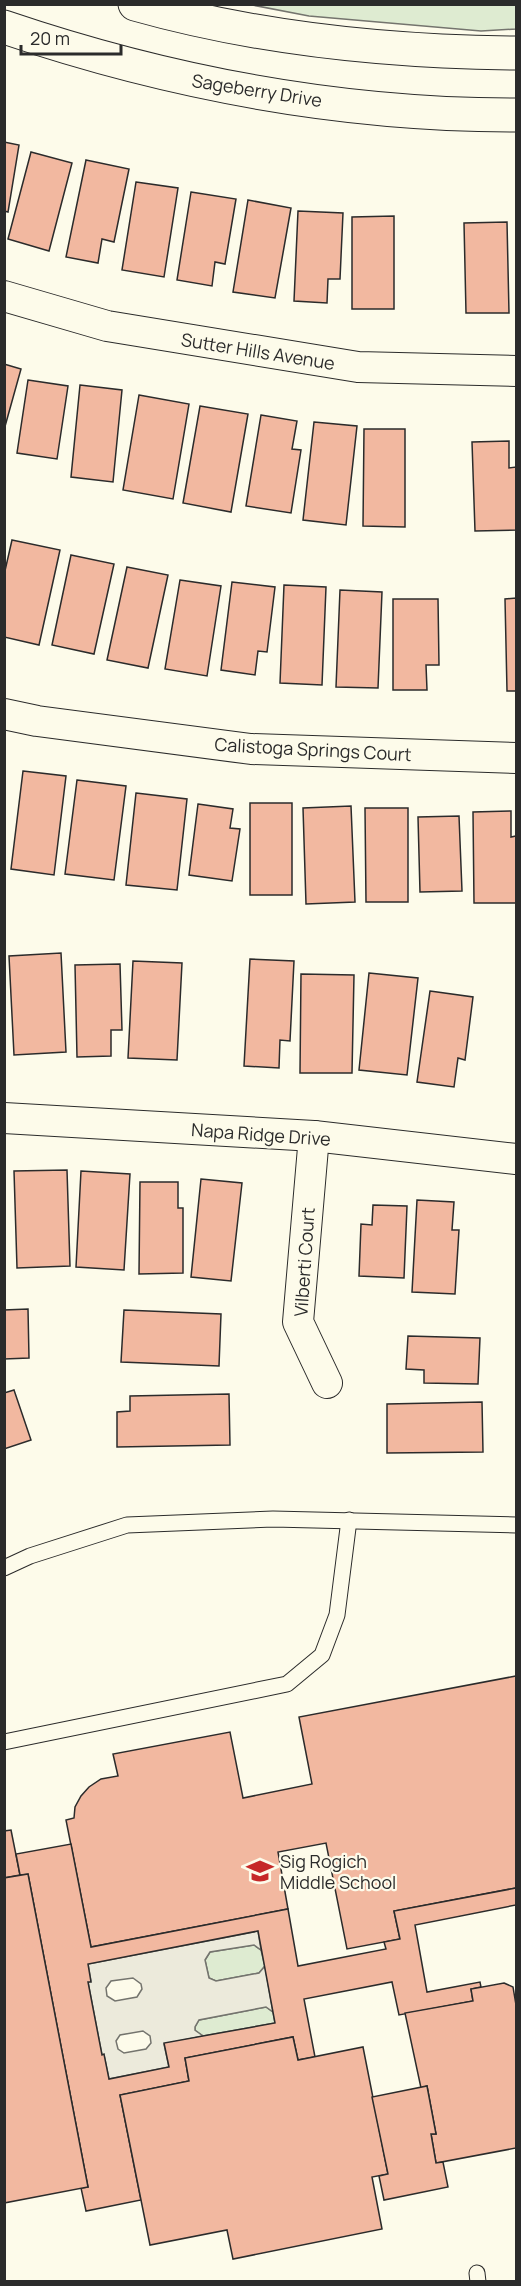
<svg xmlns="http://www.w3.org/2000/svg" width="521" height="2286" font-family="Manrope,sans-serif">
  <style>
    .green { fill: #deebd1; stroke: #74746e; stroke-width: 1.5 }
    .parking { fill: #eceadb; stroke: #74746e; stroke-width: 1.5; fill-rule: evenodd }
    .building { fill: #f2b8a0; stroke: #2b2b2b; stroke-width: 1.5; fill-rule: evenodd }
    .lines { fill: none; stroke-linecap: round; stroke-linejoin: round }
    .lane-casing { stroke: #2b2b2b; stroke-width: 17 }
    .street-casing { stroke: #2b2b2b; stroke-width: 32 }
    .secondary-casing { stroke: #2b2b2b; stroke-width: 35 }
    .lane { stroke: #fdfbea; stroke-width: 15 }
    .street { stroke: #fdfbea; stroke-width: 30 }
    .secondary { stroke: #fdfbea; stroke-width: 33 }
    .labels { text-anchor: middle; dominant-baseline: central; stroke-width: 4.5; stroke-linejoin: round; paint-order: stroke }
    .street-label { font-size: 18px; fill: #2b2b2b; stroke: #fdfbea }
    .poi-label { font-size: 18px; fill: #2b2b2b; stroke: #fdfbea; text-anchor: start }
  </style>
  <rect width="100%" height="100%" fill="#fdfbea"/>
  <g class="green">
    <polygon points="252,5 516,5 516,29 481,31 309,16"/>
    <polygon points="254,1945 261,1950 265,1966 259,1973 216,1981 209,1978 205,1960 210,1952"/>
    <polygon points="266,2007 273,2012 275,2023 203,2036 195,2031 195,2027 199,2020"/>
  </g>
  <path class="parking" d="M258,1931L261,1950L254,1945L210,1952L205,1960L209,1978L216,1981L259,1973L265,1966L273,2012L266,2007L199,2020L195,2027V2030L203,2036L164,2044L169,2067L109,2079L104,2055H102L88,1982L91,1981L88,1964ZM133,1978L141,1984L142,1989L137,1997L115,2001L107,1996L106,1988L111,1981ZM143,2031L150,2036L151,2043L146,2049L124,2053L118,2049L116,2041L120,2035Z"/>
  <g class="building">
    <polygon points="4,142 19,145 8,212 4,211"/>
    <polygon points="31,152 72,163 49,251 8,239"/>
    <polygon points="86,160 129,169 114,242 102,239 98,263 66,257"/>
    <polygon points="136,182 178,188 164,277 122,270"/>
    <polygon points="191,192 236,199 225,264 215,262 212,286 177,280"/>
    <polygon points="248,200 291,208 275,298 233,292"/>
    <polygon points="298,211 343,213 340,279 328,279 327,303 294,301"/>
    <polygon points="394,216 394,309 352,309 352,217"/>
    <polygon points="507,222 509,313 466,313 464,223"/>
    <polygon points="4,364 21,369 4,430"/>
    <polygon points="28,380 68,386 57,459 17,453"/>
    <polygon points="80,385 122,390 113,482 71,477"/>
    <polygon points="139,395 189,404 173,499 123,490"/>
    <polygon points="200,406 248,414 231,512 183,503"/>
    <polygon points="261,415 297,421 292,449 301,450 291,513 246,506"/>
    <polygon points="314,422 357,426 346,525 303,520"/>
    <polygon points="364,429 405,429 405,527 363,526"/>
    <polygon points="509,441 509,468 516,467 516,530 475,531 472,442"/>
    <polygon points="12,540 60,550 39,645 4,637 4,575"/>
    <polygon points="71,555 114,564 94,654 52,645"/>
    <polygon points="127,567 168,575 148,668 107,660"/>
    <polygon points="180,580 221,586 207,676 165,669"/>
    <polygon points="232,582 275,587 267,652 258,651 255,675 221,670"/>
    <polygon points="284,585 326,587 322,685 280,683"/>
    <polygon points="340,590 382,592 378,688 336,687"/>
    <polygon points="516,598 516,691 507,691 505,599"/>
    <polygon points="393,599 438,599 439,665 426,665 427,690 393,690"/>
    <polygon points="23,771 66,776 54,875 11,869"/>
    <polygon points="77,780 126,786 114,880 65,874"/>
    <polygon points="136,793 187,799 177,890 126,885"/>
    <rect x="250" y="803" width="42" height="92"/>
    <polygon points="198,804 233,809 230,828 240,829 232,881 189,875"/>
    <polygon points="351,806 355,902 306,904 303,808"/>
    <polygon points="365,808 408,808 408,902 366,902"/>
    <polygon points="511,811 511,837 516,836 516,903 474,903 473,812"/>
    <polygon points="459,816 462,891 420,892 418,817"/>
    <polygon points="61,953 66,1052 14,1055 9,956"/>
    <polygon points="250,959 294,961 290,1041 280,1040 279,1068 244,1066"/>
    <polygon points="133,961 182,963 177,1060 128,1058"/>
    <polygon points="120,964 122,1030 111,1030 111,1056 77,1057 75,965"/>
    <polygon points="369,973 418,978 407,1075 359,1070"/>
    <polygon points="301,974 354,975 352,1073 300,1073"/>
    <polygon points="430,991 473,997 465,1060 458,1058 454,1087 417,1082"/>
    <polygon points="67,1170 70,1266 17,1268 14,1171"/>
    <polygon points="81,1171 130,1174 124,1270 76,1267"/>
    <polygon points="201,1179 242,1183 231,1281 191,1277"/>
    <polygon points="140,1182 178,1182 178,1208 183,1208 183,1273 139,1274"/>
    <polygon points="417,1200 454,1202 452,1230 459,1230 455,1294 412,1292"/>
    <polygon points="373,1205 407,1206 404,1278 359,1276 361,1224 372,1225"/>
    <polygon points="28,1309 29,1358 4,1359 4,1310"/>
    <polygon points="124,1310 221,1314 219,1366 121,1362"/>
    <polygon points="408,1336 480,1338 478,1384 424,1383 424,1370 406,1369"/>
    <polygon points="14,1390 31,1440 4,1449 4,1393"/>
    <polygon points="229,1394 230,1445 117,1447 117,1412 130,1411 130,1396"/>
    <polygon points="482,1402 483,1452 387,1453 387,1404"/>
    <polygon points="516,1676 516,1888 394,1911 400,1939 347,1949 326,1843 278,1852 288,1909 91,1947 66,1820 74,1818 75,1807 81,1796 89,1787 101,1779 118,1776 113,1754 230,1732 243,1798 312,1784 299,1717"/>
    <polygon points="11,1830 20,1875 4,1878 4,1831"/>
    <path d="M71,1844L91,1947L288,1909L298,1966L386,1949L384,1942L400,1939L394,1911L516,1888V1905L415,1925L427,1992L480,1982L481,1987L471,1989L473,2001L399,2015L392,1982L304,1999L315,2057L298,2060L293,2037L185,2058L189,2081L120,2095L141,2200L86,2211L81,2188L88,2187L28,1874L20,1875L16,1854ZM258,1931L275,2023L164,2043L169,2067L109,2079L104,2054L102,2055L88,1982H91L88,1964Z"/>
    <polygon points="28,1874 88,2187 4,2203 4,1878"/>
    <polygon points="504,1983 513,1987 516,2005 516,2148 436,2163 431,2134 436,2134 427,2086 421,2088 405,2013 473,2001 471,1989"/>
    <polygon points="293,2037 298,2060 363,2047 388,2174 372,2177 382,2229 233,2259 227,2230 150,2245 120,2095 189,2081 185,2058"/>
    <polygon points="427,2086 436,2134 431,2134 436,2163 443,2162 448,2187 384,2200 379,2176 388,2174 372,2097"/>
  </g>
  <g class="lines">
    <defs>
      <g id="lane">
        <polyline points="4,1568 30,1556 127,1525 273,1519 516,1525"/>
        <polyline points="4,1742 287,1684 322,1655 337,1615 349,1520"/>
        <polyline points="477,2273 478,2282"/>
      </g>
      <g id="street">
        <polyline points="4,296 107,326 358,367 516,371"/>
        <polyline points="4,714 37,721 251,749 516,758"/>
        <polyline points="4,1118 314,1136 516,1159"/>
        <polyline points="314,1136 298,1322 327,1383"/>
      </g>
      <g id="secondary">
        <path d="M135,4C259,39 388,52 516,53"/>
        <path d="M4,27C169,83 342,115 516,115"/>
      </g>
    </defs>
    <use href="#lane" class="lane-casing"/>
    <use href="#street" class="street-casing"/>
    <use href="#secondary" class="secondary-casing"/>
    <use href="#lane" class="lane"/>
    <use href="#street" class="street"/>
    <use href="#secondary" class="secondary"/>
  </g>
  <defs>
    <symbol id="school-bare" viewBox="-9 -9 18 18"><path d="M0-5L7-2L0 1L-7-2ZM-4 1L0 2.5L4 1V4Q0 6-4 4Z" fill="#c62828" stroke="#fdfbea" stroke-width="2.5" paint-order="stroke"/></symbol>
  </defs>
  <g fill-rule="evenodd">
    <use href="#school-bare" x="241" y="1852" width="38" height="38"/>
  </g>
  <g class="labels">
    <g class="street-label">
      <text transform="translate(257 90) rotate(9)">Sageberry Drive</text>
      <text transform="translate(258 351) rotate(9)">Sutter Hills Avenue</text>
      <text transform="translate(313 749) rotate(3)">Calistoga Springs Court</text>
      <text transform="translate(261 1134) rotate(4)">Napa Ridge Drive</text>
      <text transform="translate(304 1262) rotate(-86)">Vilberti Court</text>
    </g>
    <g class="poi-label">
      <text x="280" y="1861">Sig Rogich<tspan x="280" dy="21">Middle School</tspan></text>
    </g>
  </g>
  <rect width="521" height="2286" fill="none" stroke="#2b2b2b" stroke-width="12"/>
  <path d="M21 45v9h100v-9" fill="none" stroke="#2b2b2b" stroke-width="3"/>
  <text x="30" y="45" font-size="18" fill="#2b2b2b" stroke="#fdfbea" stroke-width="4.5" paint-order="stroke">20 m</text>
</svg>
